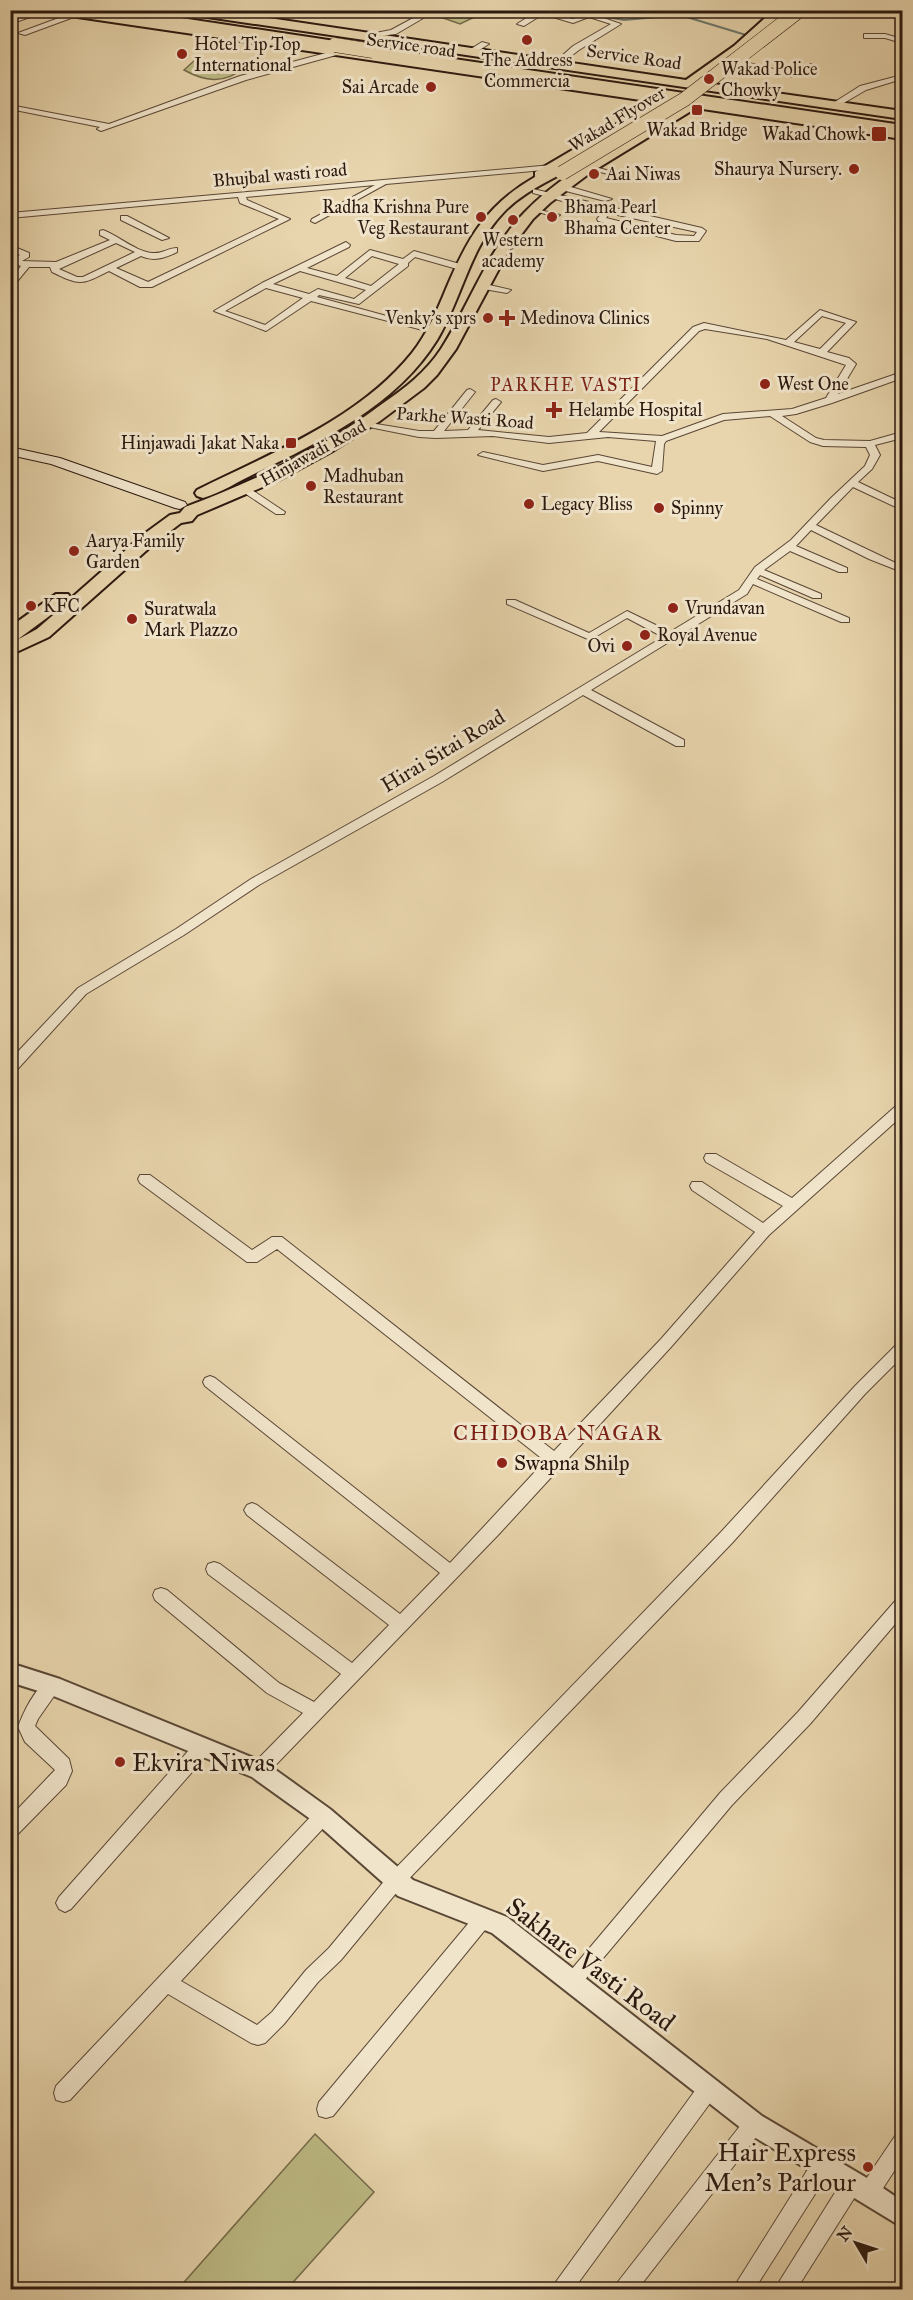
<svg xmlns="http://www.w3.org/2000/svg" width="913" height="2300" font-family="'IM FELL Great Primer',serif">
  <style>
    .green { fill: #bdbb85; stroke: #746a4a; stroke-width: 1.5 }
    .lines { fill: none; stroke-linecap: round; stroke-linejoin: round }
    .stream { stroke: #6c786d; stroke-width: 2 }
    .minor-casing { stroke: #5a4736; stroke-width: 2 }
    .tertiary-casing { stroke: #5a4736; stroke-width: 4 }
    .secondary-casing { stroke: #2b180f; stroke-width: 2 }
    .primary-casing { stroke: #2b180f; stroke-width: 4 }
    .trunk-casing { stroke: #2b180f; stroke-width: 4 }
    .minor { fill: #f0e4ca; fill-rule: evenodd }
    .tertiary { fill: #f0e4ca; fill-rule: evenodd }
    .secondary { fill: #f0e4ca; fill-rule: evenodd }
    .primary { fill: #e8d5ad; fill-rule: evenodd }
    .trunk { fill: #e8d5ad; fill-rule: evenodd }
    .primary-bridge-casing { stroke: #2b180f; stroke-width: 15; stroke-linecap: butt }
    .trunk-bridge-casing { stroke: #2b180f; stroke-width: 15; stroke-linecap: butt }
    .primary-bridge { stroke: #e8d5ad; stroke-width: 14 }
    .trunk-bridge { stroke: #e8d5ad; stroke-width: 14 }
    .poi-dot { fill: #8f2418; stroke: #f0e4ca; stroke-width: 2 }
    .labels { text-anchor: middle; dominant-baseline: central; stroke-width: 6; stroke-linejoin: round; paint-order: stroke }
    .far-poi-label { font-size: 18px; fill: #2b180f; stroke: #f0e4ca; text-anchor: start }
    .far-street-label { font-size: 18px; fill: #2b180f; stroke: #f0e4ca }
    .far-neighbourhood-label { font-size: 18px; letter-spacing: 1.5px; fill: #7a1f14; stroke: #f0e4ca }
    .street-label { font-size: 21px; fill: #2b180f; stroke: #f0e4ca }
    .poi-label { font-size: 21px; fill: #2b180f; stroke: #f0e4ca; text-anchor: start }
    .neighbourhood-label { font-size: 22px; letter-spacing: 1.5px; fill: #7a1f14; stroke: #f0e4ca }
    .near-poi-label { font-size: 26px; fill: #2b180f; stroke: #f0e4ca; text-anchor: start }
    .near-street-label { font-size: 26px; fill: #2b180f; stroke: #f0e4ca }
  </style>
  <rect width="100%" height="100%" fill="#e8d5ad"/>
  <filter id="stains"><feTurbulence type="fractalNoise" baseFrequency=".00333" numOctaves="4"/><feColorMatrix values="0 0 0 0 .2 0 0 0 0 .09 0 0 0 0 .02 0 0 0 .5 -.17"/></filter>
  <radialGradient id="worn" r=".72"><stop offset=".6" stop-color="#630" stop-opacity="0"/><stop offset="1" stop-color="#630" stop-opacity=".3"/></radialGradient>
  <g class="green">
    <polygon points="452,11 487,11 460,24 440,17"/>
    <path d="M195,60L243,68C224,85 204,81 184,70Z"/>
    <polygon points="315,2134 374,2192 287,2289 178,2289"/>
  </g>
  <g class="lines">
    <polyline class="stream" points="567,10 624,20 680,15 746,35"/>
    <defs>
      <g id="minor">
        <polygon points="38,10 50,10 10,24 10,19"/>
        <polygon points="428,10 437,10 396,34 364,38 360,36 391,30"/>
        <polygon points="539,10 573,19 589,13 621,24 579,50 558,66 554,64 555,62 573,46 611,24 589,17 573,23 543,14 524,26 517,24"/>
        <polygon points="75,12 82,14 25,35 18,33"/>
        <polygon points="867,34 885,34 902,39 902,43 885,38 864,38 864,34"/>
        <polygon points="482,42 489,44 473,54 466,52"/>
        <polygon points="337,50 341,52 340,54 246,80 101,131 97,129 100,127 10,109 10,105 109,124 240,76"/>
        <polygon points="740,61 791,73 810,64 817,66 792,77 737,65 737,61"/>
        <polygon points="902,75 902,79 866,90 837,107 830,105 860,86"/>
        <path d="M552,165H555V169L386,184L315,223L311,221L312,219L375,185L246,197L247,200L290,219L152,287H140L109,271C81,285 81,286 52,272L50,267H29L10,290V281L21,266L16,264L10,266V260L20,255L10,251V245L29,253V257L22,261L56,262L110,240L100,235V231L103,230C119,236 136,252 153,253C162,254 168,248 177,248V252C165,258 154,262 141,256L116,268L148,282L279,219L240,203L238,197L10,218V213ZM116,243L135,252L83,277H77L59,269Z"/>
        <polygon points="588,165 624,175 620,177 588,169"/>
        <polygon points="558,185 564,185 612,199 605,201 558,189"/>
        <path d="M533,189L702,228L706,231L699,241H676L598,221L597,219L603,212L533,193ZM609,214H613L697,232L694,236L676,235L606,218Z"/>
        <polygon points="532,208 560,215 556,217 531,210"/>
        <polygon points="121,216 127,216 169,238 162,240 121,220"/>
        <path d="M346,242L350,245L349,247L307,268L337,276L370,250L403,259L414,251L467,266V270L464,271L415,257L408,263V266L359,304L319,295L317,297L438,330V334L311,301L266,331L214,311L262,283ZM372,256L399,264L371,286L345,278ZM300,271L366,290L354,299L318,289L309,294L273,284ZM266,288L303,298L265,325L225,311Z"/>
        <polygon points="481,283 511,290 507,293 478,288 477,286"/>
        <path d="M820,310L856,322L827,352L849,358L856,364L838,394L902,372V378L832,403L796,414L782,416L816,438L824,440L870,441L902,432V438L875,445L880,455L872,469L858,482L902,503V510L853,487L816,525L902,566V572L869,559L811,530L796,546L847,568V572H839L790,551L764,570L821,594V598H813L760,575L757,579L849,618V622H841L753,584L747,594L591,690L684,740V746H676L583,695L442,782L259,885L184,935L86,994L15,1072L10,1074V1060L78,988L176,929L251,879L434,776L663,637L627,618L590,640L507,604V600H515L589,633L627,611L670,632L739,590L755,567L791,540L831,498L865,466L870,455L866,447L823,446L810,442L770,416L724,420L666,441L664,444L662,471L657,474L598,461L543,471L478,455L483,452L543,465L598,455L652,467L656,441L608,437L549,443L493,436L436,438L419,437L364,426V422L419,431H434L467,390L470,389L475,392L444,431L468,430L493,400L496,399L501,402L478,430L549,437L587,433L693,327L704,323L786,340ZM822,316L846,323L820,349L794,342ZM705,329L767,339L846,365L826,398L792,409L723,414L662,436L599,432L699,331Z"/>
        <polygon points="246,487 249,488 285,512 284,514 276,514 243,492 241,490"/>
        <polygon points="902,1104 902,1116 769,1235 671,1347 499,1534 265,1776 259,1778 253,1776 251,1770 253,1764 303,1713 267,1693 155,1600 153,1595 155,1590 161,1588 167,1590 279,1683 314,1702 341,1674 208,1574 206,1569 208,1564 214,1562 220,1564 352,1663 389,1625 247,1515 244,1510 247,1505 252,1503 257,1505 400,1614 440,1573 205,1386 203,1382 205,1378 210,1376 215,1378 450,1563 545,1461 277,1249 257,1262 247,1262 140,1183 138,1179 140,1175 150,1175 252,1250 272,1237 282,1237 554,1451 661,1339 755,1232 692,1190 690,1186 692,1182 702,1182 763,1223 783,1206 706,1162 704,1158 706,1154 716,1154 792,1198 897,1105"/>
        <polygon points="902,1342 902,1357 865,1394 733,1542 402,1886 341,1960 318,1982 284,2024 265,2043 258,2045 251,2043 168,1994 70,2100 63,2102 56,2100 54,2093 56,2086 317,1810 323,1808 329,1810 332,1816 329,1822 181,1981 257,2025 272,2012 306,1970 329,1948 390,1874 721,1532 855,1386 897,1344"/>
        <polygon points="902,1598 902,1616 810,1724 732,1805 578,1988 572,1991 566,1988 563,1982 566,1976 720,1793 798,1712 896,1600"/>
        <path d="M53,1678L59,1681L61,1686L38,1719L35,1726L69,1759L72,1771L66,1785L16,1836L10,1838V1817L55,1770L25,1742L18,1727C24,1711 36,1685 53,1678Z"/>
        <polygon points="203,1739 209,1741 211,1747 209,1753 71,1909 65,1912 59,1909 56,1903 59,1897 197,1741"/>
        <polygon points="483,1910 489,1913 492,1919 489,1925 333,2116 326,2118 319,2116 317,2109 319,2102 477,1913"/>
        <polygon points="709,2079 716,2081 718,2088 716,2095 573,2290 550,2290 702,2081"/>
        <polygon points="754,2115 761,2117 763,2124 761,2131 637,2290 614,2290 617,2283 747,2117"/>
        <polygon points="902,2133 902,2159 876,2199 869,2202 862,2199 859,2192 862,2185 895,2136"/>
        <polygon points="822,2155 829,2158 832,2165 829,2172 754,2290 732,2290 815,2158"/>
        <polygon points="853,2172 860,2175 863,2182 860,2189 796,2290 774,2290 846,2175"/>
      </g>
      <polygon id="tertiary" points="10,1663 60,1679 266,1763 330,1809 413,1880 507,1917 762,2116 877,2184 902,2201 902,2227 746,2132 492,1933 398,1896 316,1823 252,1777 51,1695 10,1682"/>
      <polygon id="secondary" points="10,447 60,458 185,502 187,505 180,509 175,508 51,464 10,455"/>
      <g id="primary">
        <path d="M51,10H85L902,131V139L696,108L590,173L550,203L533,219L508,252L456,349L437,375L424,388L380,421L331,452L279,480L197,515L192,521L181,523L156,542L49,637L10,655V643L16,640L10,641V627L56,594H68L71,598L68,601L144,534L170,515L180,513L185,507C255,481 322,449 382,404C405,388 426,372 441,349C470,304 487,251 524,213C568,167 629,140 682,106L669,104L561,168L563,171L561,174C541,185 520,195 504,212C470,247 462,298 437,340C397,405 322,441 256,473C239,481 221,493 203,498L197,496L195,493L197,490C271,453 358,420 412,353C427,334 437,311 446,289C467,239 486,205 535,177V172L654,102L57,14ZM67,603L37,629L17,640Z"/>
        <polygon points="181,10 215,10 686,80 734,46 774,10 788,10 742,52 700,82 902,111 902,119 187,14"/>
      </g>
      <g id="trunk">
        <polygon points="95,10 128,10 335,41 341,45 335,49 101,14"/>
        <polygon points="373,47 902,125 902,133 369,54 369,48"/>
      </g>
    </defs>
    <use href="#minor" class="minor-casing"/>
    <use href="#tertiary" class="tertiary-casing"/>
    <use href="#secondary" class="secondary-casing"/>
    <use href="#primary" class="primary-casing"/>
    <use href="#trunk" class="trunk-casing"/>
    <use href="#minor" class="minor"/>
    <use href="#tertiary" class="tertiary"/>
    <use href="#secondary" class="secondary"/>
    <use href="#primary" class="primary"/>
    <use href="#trunk" class="trunk"/>
    <defs>
      <polyline id="primary-bridge" points="562,173 685,99 800,10"/>
      <polyline id="trunk-bridge" points="335,45 373,51"/>
    </defs>
    <use href="#primary-bridge" class="primary-bridge-casing"/>
    <use href="#trunk-bridge" class="trunk-bridge-casing"/>
    <use href="#primary-bridge" class="primary-bridge"/>
    <use href="#trunk-bridge" class="trunk-bridge"/>
  </g>
  <g class="poi-dot">
    <circle cx="527" cy="40" r="6"/>
    <circle cx="182" cy="54" r="6"/>
    <circle cx="709" cy="79" r="6"/>
    <circle cx="431" cy="87" r="6"/>
    <rect x="691" y="104" width="12" height="12" rx="3"/>
    <rect x="871" y="126" width="16" height="16" rx="3"/>
    <circle cx="854" cy="169" r="6"/>
    <circle cx="594" cy="174" r="6"/>
    <circle cx="481" cy="217" r="6"/>
    <circle cx="552" cy="217" r="6"/>
    <circle cx="513" cy="220" r="6"/>
    <circle cx="488" cy="318" r="6"/>
    <path d="M504 309h6v6h6v6h-6v6h-6v-6h-6v-6h6z"/>
    <circle cx="765" cy="384" r="6"/>
    <path d="M551 401h6v6h6v6h-6v6h-6v-6h-6v-6h6z"/>
    <rect x="285" y="437" width="12" height="12" rx="3"/>
    <circle cx="311" cy="486" r="6"/>
    <circle cx="529" cy="504" r="6"/>
    <circle cx="659" cy="508" r="6"/>
    <circle cx="74" cy="551" r="6"/>
    <circle cx="31" cy="606" r="6"/>
    <circle cx="673" cy="608" r="6"/>
    <circle cx="132" cy="619" r="6"/>
    <circle cx="645" cy="635" r="6"/>
    <circle cx="627" cy="646" r="6"/>
    <circle cx="502" cy="1463" r="6"/>
    <circle cx="120" cy="1762" r="6"/>
    <circle cx="868" cy="2167" r="6"/>
  </g>
  <g class="labels">
    <g class="far-poi-label">
      <text x="194" y="44">Hotel Tip Top<tspan x="194" dy="21">International</tspan></text>
      <text x="527" y="60" text-anchor="middle">The Address<tspan x="527" dy="21">Commercia</tspan></text>
      <text x="721" y="69">Wakad Police<tspan x="721" dy="21">Chowky</tspan></text>
      <text x="419" y="87" text-anchor="end">Sai Arcade</text>
      <text x="697" y="130" text-anchor="middle">Wakad Bridge</text>
      <text x="866" y="134" text-anchor="end">Wakad Chowk</text>
      <text x="842" y="169" text-anchor="end">Shaurya Nursery.</text>
      <text x="606" y="174">Aai Niwas</text>
      <text x="469" y="207" text-anchor="end">Radha Krishna Pure<tspan x="469" dy="21">Veg Restaurant</tspan></text>
      <text x="564" y="207">Bhama Pearl<tspan x="564" dy="21">Bhama Center</tspan></text>
      <text x="513" y="240" text-anchor="middle">Western<tspan x="513" dy="21">academy</tspan></text>
      <text x="476" y="318" text-anchor="end">Venky’s xprs</text>
      <text x="520" y="318">Medinova Clinics</text>
      <text x="777" y="384">West One</text>
      <text x="568" y="410">Helambe Hospital</text>
      <text x="279" y="443" text-anchor="end">Hinjawadi Jakat Naka</text>
      <text x="323" y="476">Madhuban<tspan x="323" dy="21">Restaurant</tspan></text>
      <text x="541" y="504">Legacy Bliss</text>
      <text x="671" y="508">Spinny</text>
      <text x="86" y="541">Aarya Family<tspan x="86" dy="21">Garden</tspan></text>
      <text x="43" y="606">KFC</text>
      <text x="685" y="608">Vrundavan</text>
      <text x="144" y="609">Suratwala<tspan x="144" dy="21">Mark Plazzo</tspan></text>
      <text x="657" y="635">Royal Avenue</text>
      <text x="615" y="646" text-anchor="end">Ovi</text>
    </g>
    <g class="far-street-label">
      <text transform="translate(411 45) rotate(8)">Service road</text>
      <text transform="translate(634 57) rotate(8)">Service Road</text>
      <text transform="translate(617 119) rotate(-31)">Wakad Flyover</text>
      <text transform="translate(280 175) rotate(-5)">Bhujbal wasti road</text>
      <text transform="translate(465 418) rotate(4)">Parkhe Wasti Road</text>
      <text transform="translate(313 453) rotate(-29)">Hinjawadi Road</text>
    </g>
    <g class="far-neighbourhood-label">
      <text x="566" y="385">PARKHE VASTI</text>
    </g>
    <g class="street-label">
      <text transform="translate(443 751) rotate(-31)">Hirai Sitai Road</text>
    </g>
    <g class="poi-label">
      <text x="514" y="1463">Swapna Shilp</text>
    </g>
    <g class="neighbourhood-label">
      <text x="558" y="1432">CHIDOBA NAGAR</text>
    </g>
    <g class="near-poi-label">
      <text x="132" y="1762">Ekvira Niwas</text>
      <text x="856" y="2152" text-anchor="end">Hair Express<tspan x="856" dy="30">Men's Parlour</tspan></text>
    </g>
    <g class="near-street-label">
      <text transform="translate(591 1964) rotate(37)">Sakhare Vasti Road</text>
    </g>
  </g>
  <rect width="913" height="2300" fill="none" stroke="#e8d5ad" stroke-width="36"/>
  <rect x="12" y="12" width="889" height="2276" fill="none" stroke="#2b180f" stroke-width="3"/>
  <rect x="18" y="18" width="877" height="2264" fill="none" stroke="#2b180f" stroke-width="1.5"/>
  <g transform="translate(856 2243) rotate(309)" stroke="#f0e4ca" stroke-width="4.5" paint-order="stroke">
  <path d="M0-4.5L10 22L0 15L-10 22Z" fill="#2b180f"/>
  <text y="-9" font-size="16" font-weight="bold" text-anchor="middle" fill="#2b180f">N</text>
  </g>
  <rect width="100%" height="100%" filter="url(#stains)"/>
  <rect width="100%" height="100%" fill="url(#worn)"/>
</svg>
